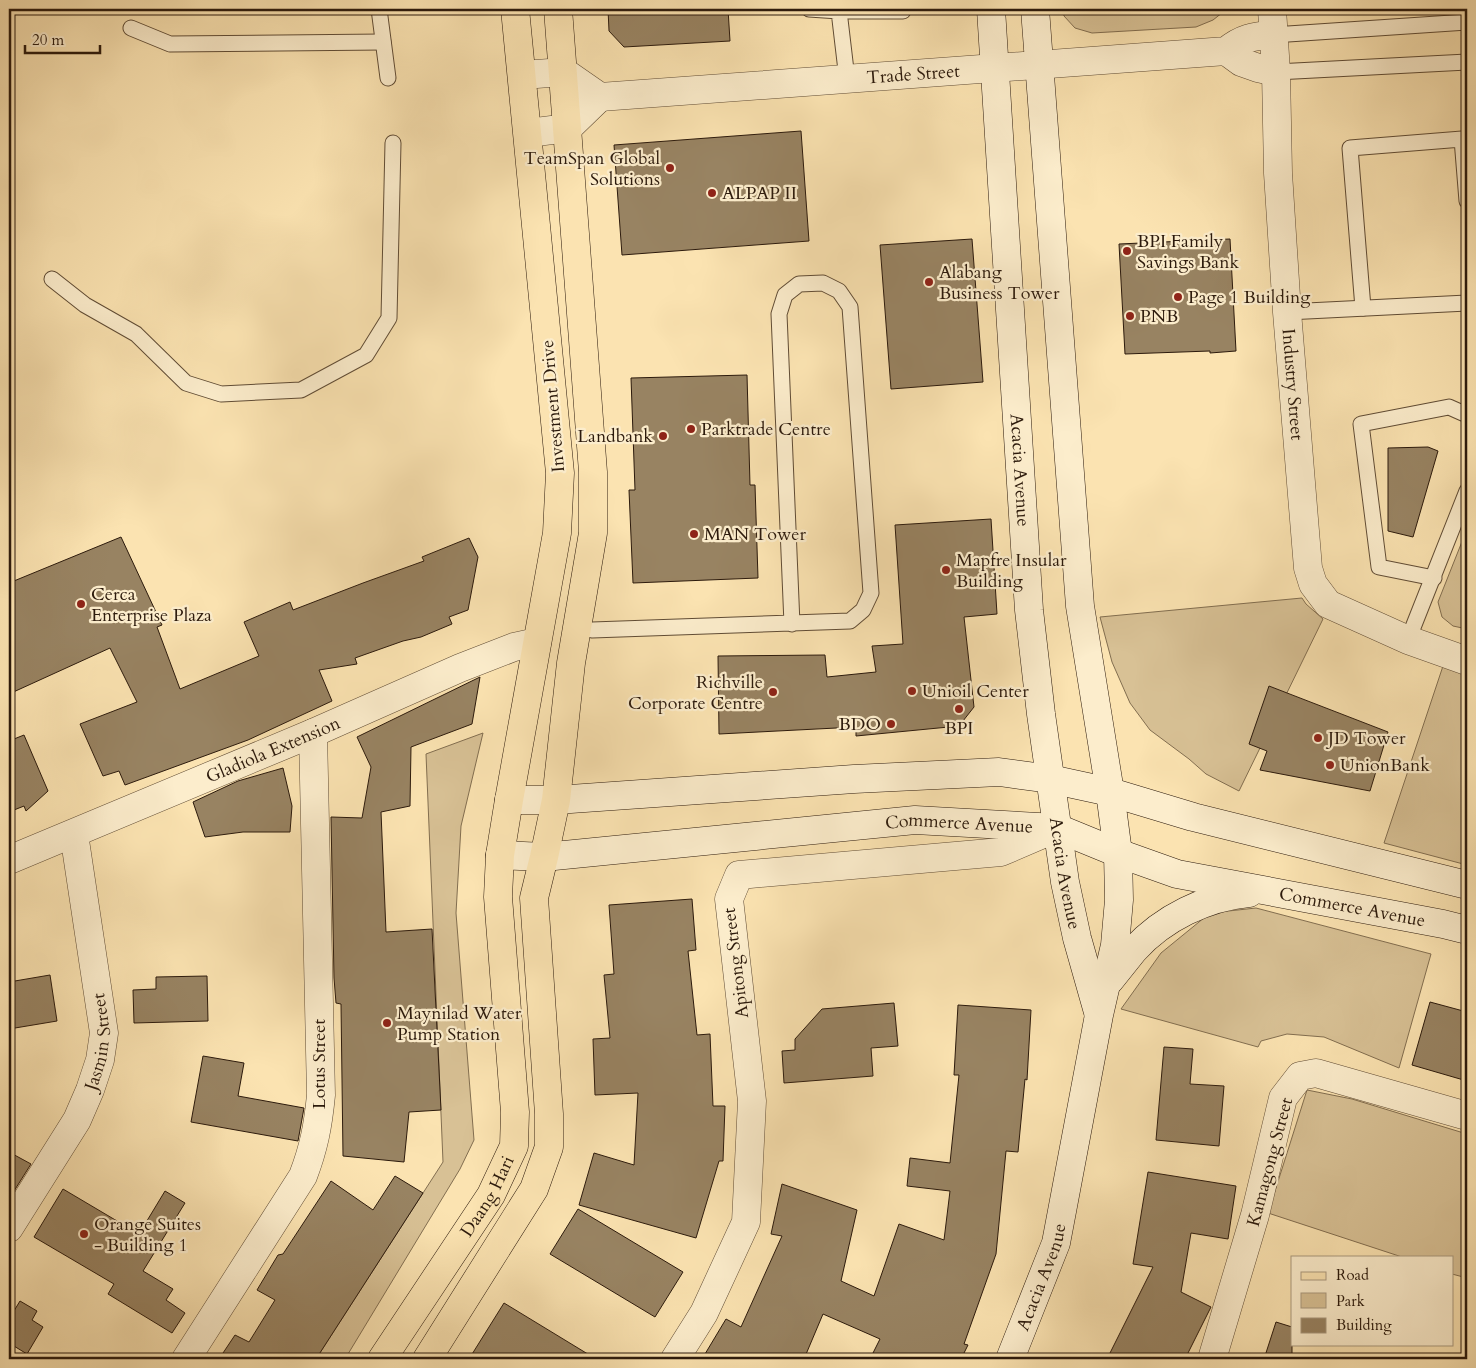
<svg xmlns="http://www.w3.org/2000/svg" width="1476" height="1368" font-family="Cardo,serif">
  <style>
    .green { fill: #d8c195; stroke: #826e50 }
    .building { fill: #988362; stroke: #2c1a0c }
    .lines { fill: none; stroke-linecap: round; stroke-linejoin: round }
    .lane-casing { stroke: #604c35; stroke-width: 17 }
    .street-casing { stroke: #604c35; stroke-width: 29 }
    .secondary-casing { stroke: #2c1a0c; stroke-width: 29 }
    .primary-casing { stroke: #2c1a0c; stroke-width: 29 }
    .lane { stroke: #fcedcc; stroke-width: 15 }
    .street { stroke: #fcedcc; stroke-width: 28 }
    .secondary { stroke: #fcedcc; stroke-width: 28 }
    .primary { stroke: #fbe3b1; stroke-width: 28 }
    .poi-dot { fill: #8f2418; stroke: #fcedcc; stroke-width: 2 }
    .labels { text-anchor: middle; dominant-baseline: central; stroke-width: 4.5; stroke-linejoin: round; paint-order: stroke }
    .street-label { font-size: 18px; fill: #2c1a0c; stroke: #fcedcc }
    .poi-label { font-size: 18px; fill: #2c1a0c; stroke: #fcedcc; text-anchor: start }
  </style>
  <rect width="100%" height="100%" fill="#fbe3b1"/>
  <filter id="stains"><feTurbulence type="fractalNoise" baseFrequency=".004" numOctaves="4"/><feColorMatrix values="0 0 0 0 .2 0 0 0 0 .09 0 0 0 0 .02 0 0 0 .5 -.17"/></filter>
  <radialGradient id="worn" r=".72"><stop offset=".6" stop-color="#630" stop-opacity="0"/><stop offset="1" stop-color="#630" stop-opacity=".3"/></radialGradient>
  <g class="green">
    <polygon points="1063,9 1227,9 1213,20 1196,27 1092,33 1075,28 1064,16"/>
    <polygon points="1467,529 1467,629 1453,626 1442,617 1438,602"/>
    <polygon points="1302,598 1306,604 1323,619 1239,791 1206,774 1189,759 1150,730 1130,703 1112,662 1100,617"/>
    <polygon points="1443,666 1467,674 1467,865 1384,843"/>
    <polygon points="483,733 461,826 456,913 474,1140 460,1169 345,1359 316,1359 443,1162 426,754"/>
    <polygon points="1256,908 1431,954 1399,1068 1324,1037 1287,1034 1261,1041 1258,1047 1121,1009 1161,953 1210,913"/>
    <polygon points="1307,1090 1352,1099 1467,1134 1467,1278 1452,1274 1452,1257 1402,1257 1268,1213"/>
  </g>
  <g class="building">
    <polygon points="608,9 728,9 730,41 624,47 609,31"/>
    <polygon points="801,131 809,241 622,255 614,145"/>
    <polygon points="972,239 983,382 891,389 880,245"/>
    <polygon points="1230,239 1236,351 1210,353 1210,351 1125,354 1119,244"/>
    <polygon points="747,375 750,485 755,485 758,578 633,583 629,490 635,490 631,378"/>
    <polygon points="1428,447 1438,451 1413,537 1388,531 1388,448"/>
    <polygon points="991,519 997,614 964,617 974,707 959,726 856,736 856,727 719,734 718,656 825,655 827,677 876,672 872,646 903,644 895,525"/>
    <polygon points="121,537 162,625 157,627 180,689 259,656 244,622 290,602 293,610 363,583 424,561 422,557 469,538 478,557 468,610 449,617 452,624 421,637 403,641 355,658 357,664 319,670 332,701 248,740 125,785 119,771 103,776 80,724 137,702 110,648 9,694 9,583"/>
    <polygon points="480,677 472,724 411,747 410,806 381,812 386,932 432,929 441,1110 409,1112 404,1162 343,1156 341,1004 336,1003 334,978 331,817 362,818 371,767 357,737"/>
    <polygon points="1269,686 1388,732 1370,791 1260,770 1267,751 1249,744"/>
    <polygon points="24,735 48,791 26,811 24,806 9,812 9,741"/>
    <polygon points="283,768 292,806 290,832 243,832 205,837 193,802 238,781"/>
    <polygon points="692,899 696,950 688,951 697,1035 710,1034 713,1106 725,1106 723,1161 719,1161 696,1238 579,1205 594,1153 634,1165 638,1093 595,1095 593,1039 610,1038 604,975 614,974 609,905"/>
    <polygon points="50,975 57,1021 9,1029 9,982"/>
    <polygon points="207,976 208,1021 134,1023 133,990 156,989 156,977"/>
    <polygon points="1430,1002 1467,1012 1467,1081 1412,1065"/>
    <polygon points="894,1003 898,1046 871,1048 873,1076 784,1083 782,1051 795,1050 795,1039 822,1009"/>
    <polygon points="958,1005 1031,1010 1027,1080 1025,1079 1018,1152 1006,1151 996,1254 964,1344 968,1345 961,1359 870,1359 880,1339 823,1314 804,1359 702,1359 726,1319 741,1327 782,1236 771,1234 782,1184 857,1210 841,1281 874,1296 899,1224 944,1240 950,1191 907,1186 910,1158 950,1163 959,1075 954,1075"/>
    <polygon points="1164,1047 1193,1049 1190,1084 1224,1086 1219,1146 1156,1140"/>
    <polygon points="203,1056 244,1063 238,1096 304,1108 298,1141 191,1122"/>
    <polygon points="9,1152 31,1164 9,1199"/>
    <polygon points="1148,1172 1236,1186 1228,1239 1191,1233 1181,1292 1211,1307 1185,1359 1107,1359 1153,1267 1133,1264"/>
    <polygon points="395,1176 423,1193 316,1359 219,1359 235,1335 249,1342 275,1300 257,1290 278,1255 283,1254 331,1181 373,1210"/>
    <polygon points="63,1189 139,1234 165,1191 185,1203 143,1271 173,1289 166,1300 185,1313 172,1333 108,1294 114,1284 34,1237"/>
    <polygon points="578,1209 683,1272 655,1317 550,1254"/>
    <polygon points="20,1301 37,1311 32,1320 43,1327 27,1354 9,1343 9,1319"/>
    <polygon points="504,1303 596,1359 469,1359"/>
    <polygon points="1276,1322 1292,1327 1292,1359 1264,1359"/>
  </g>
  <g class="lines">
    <defs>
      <g id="lane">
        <polyline points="379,9 388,78"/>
        <polyline points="809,9 839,11 847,79"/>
        <polyline points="839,11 903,11"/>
        <polyline points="131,28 170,44 383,42"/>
        <polyline points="1273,35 1467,22"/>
        <polyline points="1276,72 1467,62"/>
        <polyline points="52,279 85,305 136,334 186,383 221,394 301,390 366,355 389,318 393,143"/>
        <polyline points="1363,308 1350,148 1462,139 1467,201"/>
        <polyline points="1287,312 1467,303"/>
        <polyline points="1434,578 1379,567 1361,424 1449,407 1467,415"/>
        <polyline points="577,627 592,630 850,621 863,610 871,593 850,307 839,291 823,283 799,284 785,295 779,314 792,624"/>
        <polyline points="1408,640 1467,491"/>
      </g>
      <g id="street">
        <path id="s1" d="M1272,9L1276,72L1278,173L1287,312L1308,568L1313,584L1328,604L1408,640L1467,661"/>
        <polyline points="1226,51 1241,62 1258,68 1276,72"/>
        <path id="s2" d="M522,75L564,72L600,97L1226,51C1242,38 1253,36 1273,35"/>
        <polyline points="528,133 568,128 600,97"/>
        <path id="s3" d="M9,860L313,733L460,668L514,647L537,642"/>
        <path id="s4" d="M9,1228L77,1120L90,1090L100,1060L104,1033L74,834"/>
        <path d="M186,1359L303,1176C314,1147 318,1126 321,1095L313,733"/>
        <polyline points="675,1359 704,1313 746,1222 752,1101 729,899 739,875 1001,852 1057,828"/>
        <polyline points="1212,1359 1255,1215 1283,1098 1300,1076 1316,1073 1467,1116"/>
      </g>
      <g id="secondary">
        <path id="s5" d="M991,9L1029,610L1041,714L1065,882L1077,938L1098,1012"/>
        <polyline points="509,800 556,800 854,779 999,772 1050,779 1110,792 1193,817 1467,885"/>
        <path id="s6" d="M500,855L544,857L915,820L1057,828L1118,853L1177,874L1443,924L1467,930"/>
        <path d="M1110,980C1118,970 1126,960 1134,950C1163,918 1206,897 1249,893"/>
        <path id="s7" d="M1010,1359L1056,1243L1099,1015L1115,945L1119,900L1118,853L1110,792L1080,606L1035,9"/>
      </g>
      <g id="primary">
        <path id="s8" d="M382,1359L491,1195L514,1146L515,1112L498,897L500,855L509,800L557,533L560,473L515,9"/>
        <polyline points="427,1359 534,1189 549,1147 549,1114 534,898 544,857 556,800 571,663 593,533 593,472 558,9"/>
      </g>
    </defs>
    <use href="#lane" class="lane-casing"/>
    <use href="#street" class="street-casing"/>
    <use href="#secondary" class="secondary-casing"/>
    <use href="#primary" class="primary-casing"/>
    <use href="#lane" class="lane"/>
    <use href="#street" class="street"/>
    <use href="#secondary" class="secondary"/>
    <use href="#primary" class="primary"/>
  </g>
  <g class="poi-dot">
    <circle cx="670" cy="168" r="5"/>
    <circle cx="712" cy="193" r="5"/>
    <circle cx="1127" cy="251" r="5"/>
    <circle cx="929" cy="282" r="5"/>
    <circle cx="1178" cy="297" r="5"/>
    <circle cx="1130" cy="316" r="5"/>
    <circle cx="691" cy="429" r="5"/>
    <circle cx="663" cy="436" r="5"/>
    <circle cx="694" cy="534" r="5"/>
    <circle cx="946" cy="570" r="5"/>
    <circle cx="81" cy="604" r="5"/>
    <circle cx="912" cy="691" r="5"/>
    <circle cx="773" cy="692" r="5"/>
    <circle cx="959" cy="709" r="5"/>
    <circle cx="891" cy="724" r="5"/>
    <circle cx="1318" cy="738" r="5"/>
    <circle cx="1330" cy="765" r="5"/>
    <circle cx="387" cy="1023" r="5"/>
    <circle cx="84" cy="1234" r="5"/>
  </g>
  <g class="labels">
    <g class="street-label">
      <text stroke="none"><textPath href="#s2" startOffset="400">Trade Street</textPath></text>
      <text stroke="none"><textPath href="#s1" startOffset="376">Industry Street</textPath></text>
      <text transform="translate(553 406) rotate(-95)">Investment Drive</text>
      <text stroke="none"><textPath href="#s5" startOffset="462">Acacia Avenue</textPath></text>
      <text stroke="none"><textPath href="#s3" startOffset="286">Gladiola Extension</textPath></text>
      <text stroke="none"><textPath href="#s6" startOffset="461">Commerce Avenue</textPath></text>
      <text stroke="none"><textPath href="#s5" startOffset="868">Acacia Avenue</textPath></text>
      <text stroke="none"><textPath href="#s6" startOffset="866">Commerce Avenue</textPath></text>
      <text transform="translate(736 963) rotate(-97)">Apitong Street</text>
      <text stroke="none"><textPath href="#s4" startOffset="210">Jasmin Street</textPath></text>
      <text transform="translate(319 1064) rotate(-90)">Lotus Street</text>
      <text transform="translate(1270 1162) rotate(-75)">Kamagong Street</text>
      <text stroke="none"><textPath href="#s8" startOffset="194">Daang Hari</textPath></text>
      <text stroke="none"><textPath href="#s7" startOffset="88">Acacia Avenue</textPath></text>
    </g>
    <g class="poi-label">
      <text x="660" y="158" text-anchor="end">TeamSpan Global<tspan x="660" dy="21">Solutions</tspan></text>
      <text x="722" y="193">ALPAP II</text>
      <text x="1137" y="241">BPI Family<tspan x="1137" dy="21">Savings Bank</tspan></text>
      <text x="939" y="272">Alabang<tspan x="939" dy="21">Business Tower</tspan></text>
      <text x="1188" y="297">Page 1 Building</text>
      <text x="1140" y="316">PNB</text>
      <text x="701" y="429">Parktrade Centre</text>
      <text x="653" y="436" text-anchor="end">Landbank</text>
      <text x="704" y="534">MAN Tower</text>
      <text x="956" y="560">Mapfre Insular<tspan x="956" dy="21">Building</tspan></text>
      <text x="91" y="594">Cerca<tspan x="91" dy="21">Enterprise Plaza</tspan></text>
      <text x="763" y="682" text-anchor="end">Richville<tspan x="763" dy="21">Corporate Centre</tspan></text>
      <text x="922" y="691">Unioil Center</text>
      <text x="881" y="724" text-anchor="end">BDO</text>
      <text x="959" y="728" text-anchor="middle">BPI</text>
      <text x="1328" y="738">JD Tower</text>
      <text x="1340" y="765">UnionBank</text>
      <text x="397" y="1013">Maynilad Water<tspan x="397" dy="21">Pump Station</tspan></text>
      <text x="94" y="1224">Orange Suites<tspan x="94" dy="21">- Building 1</tspan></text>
    </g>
  </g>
  <rect width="1476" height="1368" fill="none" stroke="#fbe3b1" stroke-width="30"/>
  <rect x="10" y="10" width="1456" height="1348" fill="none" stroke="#2c1a0c" stroke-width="2.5"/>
  <rect x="15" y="15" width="1446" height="1338" fill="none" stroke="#2c1a0c"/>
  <rect x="1291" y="1256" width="162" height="90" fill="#fcedcc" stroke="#a9997f"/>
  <rect x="1301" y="1272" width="25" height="8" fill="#fbe3b1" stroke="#a9997f"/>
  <text x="1336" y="1280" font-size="15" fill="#2c1a0c">Road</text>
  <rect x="1301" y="1293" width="25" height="15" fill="#d8c195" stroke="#a9997f"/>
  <text x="1336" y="1306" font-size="15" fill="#2c1a0c">Park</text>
  <rect x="1301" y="1318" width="25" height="15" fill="#988362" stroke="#a9997f"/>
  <text x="1336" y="1330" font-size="15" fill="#2c1a0c">Building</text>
  <path d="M25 45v8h75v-8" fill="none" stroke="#2c1a0c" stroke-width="2.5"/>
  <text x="32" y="45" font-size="15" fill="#2c1a0c" stroke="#fcedcc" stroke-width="4" paint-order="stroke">20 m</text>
  <rect width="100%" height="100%" filter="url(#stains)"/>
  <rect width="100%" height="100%" fill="url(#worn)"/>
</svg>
